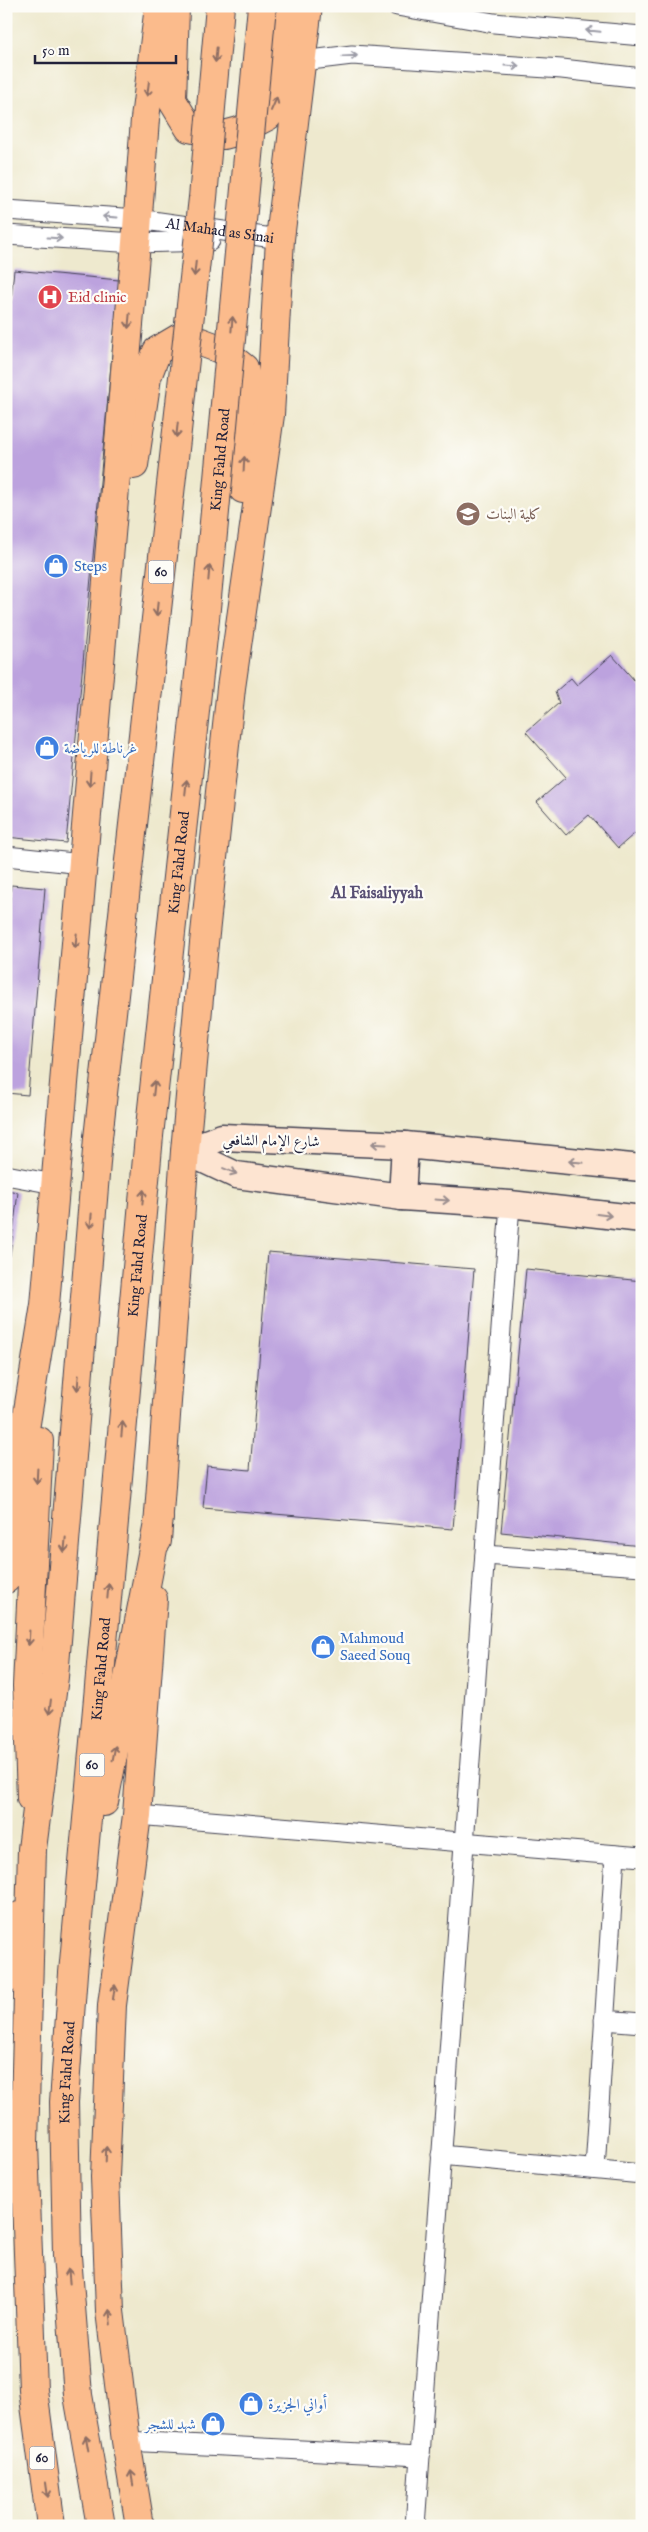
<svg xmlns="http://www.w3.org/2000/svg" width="648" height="2532" font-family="'IM FELL English',Amiri,serif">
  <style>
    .building { fill: #bca2de }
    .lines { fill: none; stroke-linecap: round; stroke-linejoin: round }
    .street-casing { stroke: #414051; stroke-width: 21 }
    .secondary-casing { stroke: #414051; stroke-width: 29 }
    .primary-casing { stroke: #414051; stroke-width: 30 }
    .highway-casing { stroke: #414051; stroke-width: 30 }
    .street { stroke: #fff; stroke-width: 19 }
    .secondary { stroke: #fde4d1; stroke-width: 26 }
    .primary { stroke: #fbbb8c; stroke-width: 28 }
    .highway { stroke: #fbbb8c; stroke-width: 28 }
    .highway-bridge-casing { stroke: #414051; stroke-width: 30; stroke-linecap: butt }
    .highway-bridge { stroke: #fbbb8c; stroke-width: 28 }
    .oneway { stroke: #9c9ca7 }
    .oneway2 { stroke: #8e6e64 }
    .oneway3 { stroke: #9a8d8e }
    .labels { text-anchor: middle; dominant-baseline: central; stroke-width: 4.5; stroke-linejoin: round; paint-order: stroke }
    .shield { fill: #fdfcf7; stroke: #646373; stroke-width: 1 }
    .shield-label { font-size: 14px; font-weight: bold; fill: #22223b }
    .street-label { font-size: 15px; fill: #22223b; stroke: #fdfcf7 }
    .health-label { font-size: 15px; fill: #be3a42; stroke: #fdfcf7; text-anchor: start }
    .education-label { font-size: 15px; fill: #785e54; stroke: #fdfcf7; text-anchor: start }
    .shop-label { font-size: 15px; fill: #366cbe; stroke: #fdfcf7; text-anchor: start }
    .neighbourhood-label { font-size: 16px; font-weight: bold; fill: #584f74; stroke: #fdfcf7 }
  </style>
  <rect width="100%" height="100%" fill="#fdfcf7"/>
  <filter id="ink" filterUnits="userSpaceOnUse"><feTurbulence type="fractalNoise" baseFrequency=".02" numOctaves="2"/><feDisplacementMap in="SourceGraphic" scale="10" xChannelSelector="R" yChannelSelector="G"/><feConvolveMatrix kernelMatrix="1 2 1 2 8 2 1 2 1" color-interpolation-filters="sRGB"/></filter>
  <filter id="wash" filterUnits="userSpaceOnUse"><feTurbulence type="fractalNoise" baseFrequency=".0096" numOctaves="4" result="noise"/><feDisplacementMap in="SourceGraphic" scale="20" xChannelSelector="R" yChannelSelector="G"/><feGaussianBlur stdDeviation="1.12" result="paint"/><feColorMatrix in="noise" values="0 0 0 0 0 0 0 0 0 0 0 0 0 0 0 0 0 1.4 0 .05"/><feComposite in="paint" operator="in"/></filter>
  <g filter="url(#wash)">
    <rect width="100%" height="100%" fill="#eee9ce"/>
    <g id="blocks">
      <g class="building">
        <polygon points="14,270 119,280 66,843 6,837 6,349"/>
        <polygon points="612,655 642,689 642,827 618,848 589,815 566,835 537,802 566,777 526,732 559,703 555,692 571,678 577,685"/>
        <polygon points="11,885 45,888 28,1095 6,1093 6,945"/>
        <polygon points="6,1190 18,1192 10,1256 6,1256"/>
        <polygon points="268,1252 474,1269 453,1529 203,1508 207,1466 250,1470"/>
        <polygon points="526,1269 642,1281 642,1546 501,1532"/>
      </g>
    </g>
  </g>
  <g filter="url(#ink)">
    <use href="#blocks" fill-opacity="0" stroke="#414051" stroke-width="1"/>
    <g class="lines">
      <defs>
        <g id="street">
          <polyline points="397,6 494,23 642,36"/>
          <polyline points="302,61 352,55 562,69 642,78"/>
          <path id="s1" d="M6,210L138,219L280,239"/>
          <polyline points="6,235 136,243 210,241"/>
          <polyline points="6,856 83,864"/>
          <polyline points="6,1175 54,1184"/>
          <polyline points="485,1555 642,1566"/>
          <polyline points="137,1815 642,1857"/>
          <polyline points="604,2020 642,2023"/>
          <polyline points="441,2155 642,2174"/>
          <polyline points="595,2169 615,1855"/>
          <polyline points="126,2441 420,2456"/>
          <polyline points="415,2526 510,1204"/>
        </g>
        <g id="secondary">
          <polyline points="185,1151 236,1175 402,1197 510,1204 642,1219"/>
          <polyline points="185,1151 222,1137 405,1145 642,1168"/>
          <polyline points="402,1197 405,1145"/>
        </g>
        <g id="primary">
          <polyline points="175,8 172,100 189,128 224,135 239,131 268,116 277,100 289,6"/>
          <polyline points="134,465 147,377 157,351 179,338 201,342 220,349 244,368 249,392 243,489"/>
          <polyline points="157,1541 185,1151 204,943 231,688 270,415 280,239 308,6"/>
          <polyline points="6,1579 16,1485 45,1305 136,243 145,119 159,6"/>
          <polyline points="31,1798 27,1686 39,1441"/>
          <polyline points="140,2526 126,2441 110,2311 105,2177 112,2005 137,1815 153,1599"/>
        </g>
        <g id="highway">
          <polyline points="104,1802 159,1518"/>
          <polyline points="6,1979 19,1916"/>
          <polyline points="51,2526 33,2390 24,2144 32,1849 54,1677 98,1138"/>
          <path id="s2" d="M101,2526L78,2395L67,2256L64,2102L73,1973L149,1136"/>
        </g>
      </defs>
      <use href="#street" class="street-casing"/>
      <use href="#secondary" class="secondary-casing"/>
      <use href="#primary" class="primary-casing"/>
      <use href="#highway" class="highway-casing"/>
      <use href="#street" class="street"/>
      <use href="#secondary" class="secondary"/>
      <use href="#primary" class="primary"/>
      <use href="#highway" class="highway"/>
      <defs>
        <g id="highway-bridge">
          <path id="s3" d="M149,1136L205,619L262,6"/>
          <polyline points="98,1138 203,198 220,6"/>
        </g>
      </defs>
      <use href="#highway-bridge" class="highway-bridge-casing"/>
      <use href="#highway-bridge" class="highway-bridge"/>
    </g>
    <defs><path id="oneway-shaft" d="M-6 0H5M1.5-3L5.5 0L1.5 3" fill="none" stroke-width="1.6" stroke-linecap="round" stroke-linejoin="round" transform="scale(1.25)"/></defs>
    <g class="oneway">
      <use href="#oneway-shaft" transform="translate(593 31) rotate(-174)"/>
      <use href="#oneway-shaft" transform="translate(350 56) rotate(-3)"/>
      <use href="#oneway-shaft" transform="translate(512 66) rotate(3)"/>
      <use href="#oneway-shaft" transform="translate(110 217) rotate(-176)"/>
      <use href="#oneway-shaft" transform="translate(55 238) rotate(4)"/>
    </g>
    <g class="oneway2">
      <use href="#oneway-shaft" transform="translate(216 55) rotate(95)"/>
      <use href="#oneway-shaft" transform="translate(148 89) rotate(97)"/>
      <use href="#oneway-shaft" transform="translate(274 104) rotate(-66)"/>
      <use href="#oneway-shaft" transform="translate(195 269) rotate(96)"/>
      <use href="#oneway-shaft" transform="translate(129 321) rotate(95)"/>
      <use href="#oneway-shaft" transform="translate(232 324) rotate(-85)"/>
      <use href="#oneway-shaft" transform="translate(177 430) rotate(96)"/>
      <use href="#oneway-shaft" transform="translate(244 464) rotate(-87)"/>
      <use href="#oneway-shaft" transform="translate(209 573) rotate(-85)"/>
      <use href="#oneway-shaft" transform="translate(157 609) rotate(96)"/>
      <use href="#oneway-shaft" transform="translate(90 779) rotate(94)"/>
      <use href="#oneway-shaft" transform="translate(186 787) rotate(-84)"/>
      <use href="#oneway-shaft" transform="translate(76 941) rotate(95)"/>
      <use href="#oneway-shaft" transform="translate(154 1088) rotate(-84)"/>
      <use href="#oneway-shaft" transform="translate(143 1197) rotate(-85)"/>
      <use href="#oneway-shaft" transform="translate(91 1221) rotate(95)"/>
      <use href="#oneway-shaft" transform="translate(78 1383) rotate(95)"/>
      <use href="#oneway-shaft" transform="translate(122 1429) rotate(-85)"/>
      <use href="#oneway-shaft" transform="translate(37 1476) rotate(93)"/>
      <use href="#oneway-shaft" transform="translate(65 1545) rotate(95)"/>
      <use href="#oneway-shaft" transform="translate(108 1591) rotate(-85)"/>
      <use href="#oneway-shaft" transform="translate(29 1638) rotate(93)"/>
      <use href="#oneway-shaft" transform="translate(50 1707) rotate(97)"/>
      <use href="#oneway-shaft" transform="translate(114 1753) rotate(-79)"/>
      <use href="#oneway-shaft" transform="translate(114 1992) rotate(-82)"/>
      <use href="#oneway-shaft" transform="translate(106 2154) rotate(-88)"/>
      <use href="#oneway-shaft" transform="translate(69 2276) rotate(-95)"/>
      <use href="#oneway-shaft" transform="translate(110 2317) rotate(-96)"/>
      <use href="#oneway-shaft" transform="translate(87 2443) rotate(-100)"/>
      <use href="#oneway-shaft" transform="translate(132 2478) rotate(-99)"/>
      <use href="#oneway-shaft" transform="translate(47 2490) rotate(82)"/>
    </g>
    <g class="oneway3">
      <use href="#oneway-shaft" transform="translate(379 1144) rotate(-177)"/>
      <use href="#oneway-shaft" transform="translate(576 1162) rotate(-174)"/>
      <use href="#oneway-shaft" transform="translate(230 1171) rotate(23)"/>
      <use href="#oneway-shaft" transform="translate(442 1200) rotate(4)"/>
      <use href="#oneway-shaft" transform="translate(604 1215) rotate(7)"/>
    </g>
  </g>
  <defs>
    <symbol id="hospital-disc" viewBox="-11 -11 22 22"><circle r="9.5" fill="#e0444e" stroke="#fdfcf7"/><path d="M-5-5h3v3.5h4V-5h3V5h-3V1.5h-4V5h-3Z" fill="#fff"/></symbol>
    <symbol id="university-disc" viewBox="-11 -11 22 22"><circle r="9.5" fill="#8d6e63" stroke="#fdfcf7"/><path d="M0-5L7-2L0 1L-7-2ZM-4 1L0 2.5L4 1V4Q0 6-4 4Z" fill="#fff"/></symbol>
    <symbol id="shop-disc" viewBox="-11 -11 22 22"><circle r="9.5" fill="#3f7fe0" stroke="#fdfcf7"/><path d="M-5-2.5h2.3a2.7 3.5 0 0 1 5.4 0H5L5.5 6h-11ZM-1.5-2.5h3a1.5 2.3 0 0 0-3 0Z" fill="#fff"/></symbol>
  </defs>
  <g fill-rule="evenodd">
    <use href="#hospital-disc" x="36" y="283" width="28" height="28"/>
    <use href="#university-disc" x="454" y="500" width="28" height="28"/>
    <use href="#shop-disc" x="42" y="552" width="28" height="28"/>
    <use href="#shop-disc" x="33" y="734" width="28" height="28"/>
    <use href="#shop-disc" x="309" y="1633" width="28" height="28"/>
    <use href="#shop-disc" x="237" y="2390" width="28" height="28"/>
    <use href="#shop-disc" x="199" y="2410" width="28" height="28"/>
  </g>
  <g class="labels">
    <g class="shield">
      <rect x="148.5" y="560.5" width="25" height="23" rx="4"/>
      <rect x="79.5" y="1753.5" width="25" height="23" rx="4"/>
      <rect x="29.5" y="2446.5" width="25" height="23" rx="4"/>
    </g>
    <g class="shield-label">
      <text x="161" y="572">60</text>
      <text x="92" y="1765">60</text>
      <text x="42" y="2458">60</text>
    </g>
    <g class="street-label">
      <text stroke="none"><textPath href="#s1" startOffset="215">Al Mahad as Sinai</textPath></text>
      <text stroke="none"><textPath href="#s3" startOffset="680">King Fahd Road</textPath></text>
      <text stroke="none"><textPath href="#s3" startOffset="275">King Fahd Road</textPath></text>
      <text transform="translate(271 1141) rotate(1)">شارع الإمام الشافعي</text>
      <text stroke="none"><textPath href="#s2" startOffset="1266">King Fahd Road</textPath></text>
      <text stroke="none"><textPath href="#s2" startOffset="861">King Fahd Road</textPath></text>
      <text stroke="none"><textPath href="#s2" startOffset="456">King Fahd Road</textPath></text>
    </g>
    <g class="health-label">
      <text x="68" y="297">Eid clinic</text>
    </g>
    <g class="education-label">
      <text x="486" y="514">كلية البنات</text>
    </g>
    <g class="shop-label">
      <text x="74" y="566">Steps</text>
      <text x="64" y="748">غرناطة للرياضة</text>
      <text x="340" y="1638">Mahmoud<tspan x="340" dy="17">Saeed Souq</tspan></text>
      <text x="268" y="2404">أواني الجزيرة</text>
      <text x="196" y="2424" text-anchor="end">شهد للشجر</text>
    </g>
    <g class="neighbourhood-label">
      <text x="377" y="894">Al Faisaliyyah</text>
    </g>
  </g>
  <rect width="648" height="2532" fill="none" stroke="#fdfcf7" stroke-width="25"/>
  <path d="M35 55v8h141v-8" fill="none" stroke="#22223b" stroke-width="2.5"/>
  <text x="42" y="55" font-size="15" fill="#22223b" stroke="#fdfcf7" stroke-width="4" paint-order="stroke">50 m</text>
</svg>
